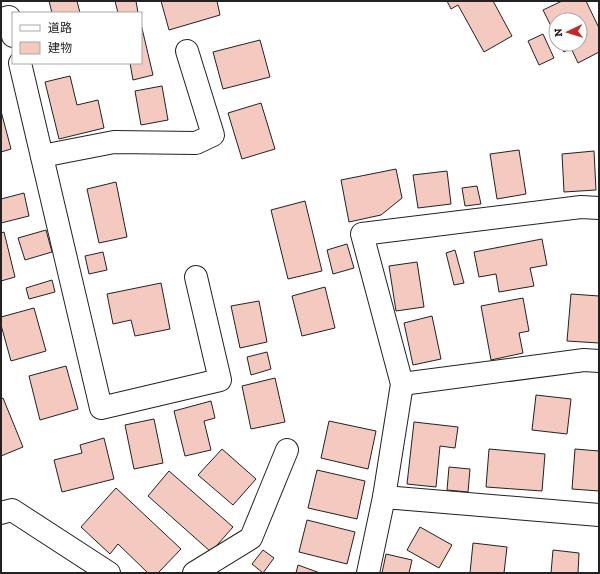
<svg xmlns="http://www.w3.org/2000/svg" width="600" height="574" font-family="'Zilla Slab','Noto Sans JP',serif">
  <style>
    .building { fill: #f3c9c0; stroke: #222 }
    .lines { fill: none; stroke-linecap: round; stroke-linejoin: round }
    .minor-casing { stroke: #222; stroke-width: 24 }
    .minor { stroke: #fff; stroke-width: 22 }
  </style>
  <rect width="100%" height="100%" fill="#fff"/>
  <g class="building">
    <polygon points="49,1 77,1 80,13 52,13"/>
    <polygon points="115,1 136,1 138,13 118,13"/>
    <polygon points="161,1 217,1 220,15 169,30"/>
    <polygon points="447,1 493,1 512,36 484,52 458,5 451,9"/>
    <polygon points="562,1 586,1 599,28 599,52 578,63 571,48 564,52 560,44 580,44 580,20 556,20 556,36 543,10"/>
    <polygon points="141,24 153,75 133,80 130,63 141,63"/>
    <polygon points="543,34 554,58 539,65 528,41"/>
    <polygon points="260,40 270,77 223,89 213,52"/>
    <polygon points="70,76 77,105 98,100 104,128 59,139 45,82"/>
    <polygon points="162,86 168,120 141,125 135,91"/>
    <polygon points="261,103 275,149 242,159 228,113"/>
    <polygon points="1,111 11,149 1,152"/>
    <polygon points="519,150 526,194 497,199 490,154"/>
    <polygon points="594,151 596,190 564,192 562,154"/>
    <polygon points="396,169 402,198 381,215 349,222 341,180"/>
    <polygon points="447,171 451,204 418,208 413,175"/>
    <polygon points="116,182 127,237 99,243 87,189"/>
    <polygon points="477,186 481,204 465,206 462,188"/>
    <polygon points="24,193 29,216 1,223 1,199"/>
    <polygon points="305,201 322,271 288,279 271,210"/>
    <polygon points="46,230 52,252 25,260 18,238"/>
    <polygon points="4,232 15,277 1,281 1,233"/>
    <polygon points="542,239 547,265 530,268 534,286 499,292 496,274 479,277 474,252"/>
    <polygon points="347,244 354,268 333,274 327,250"/>
    <polygon points="455,250 464,283 454,285 446,253"/>
    <polygon points="103,252 107,270 89,274 85,256"/>
    <polygon points="417,262 424,307 396,311 389,266"/>
    <polygon points="52,280 55,292 29,299 26,288"/>
    <polygon points="161,283 170,329 135,336 131,320 113,324 107,294"/>
    <polygon points="325,287 335,328 302,336 292,296"/>
    <polygon points="571,294 599,296 599,343 567,341"/>
    <polygon points="523,298 529,331 519,333 523,353 491,360 481,306"/>
    <polygon points="259,301 267,342 240,348 231,306"/>
    <polygon points="34,308 46,351 11,361 1,325 1,317"/>
    <polygon points="432,316 441,359 413,365 404,323"/>
    <polygon points="267,352 271,369 251,375 247,357"/>
    <polygon points="66,366 78,409 40,420 29,376"/>
    <polygon points="275,378 285,422 251,429 242,386"/>
    <polygon points="536,395 571,399 567,434 532,430"/>
    <polygon points="3,398 23,447 1,456 1,399"/>
    <polygon points="211,401 215,418 204,421 211,450 185,456 174,411"/>
    <polygon points="154,419 163,463 134,469 125,425"/>
    <polygon points="329,421 376,431 368,469 321,458"/>
    <polygon points="414,422 458,427 455,448 440,446 436,487 407,484"/>
    <polygon points="104,438 114,479 62,492 54,460 82,453 80,445"/>
    <polygon points="222,449 256,479 233,505 198,475"/>
    <polygon points="489,449 545,454 542,491 486,487"/>
    <polygon points="575,449 599,451 599,491 572,489"/>
    <polygon points="449,467 470,469 468,492 447,490"/>
    <polygon points="317,470 365,481 357,519 308,508"/>
    <polygon points="169,471 233,527 211,552 148,496"/>
    <polygon points="116,488 181,549 158,573 148,573 118,544 110,554 81,527"/>
    <polygon points="307,520 355,532 347,564 299,552"/>
    <polygon points="420,527 452,545 439,568 407,550"/>
    <polygon points="473,543 507,547 504,573 470,573"/>
    <polygon points="263,550 274,558 263,573 252,564"/>
    <polygon points="553,550 579,553 578,573 551,573"/>
    <polygon points="386,554 412,560 409,573 382,573"/>
    <polygon points="298,565 320,573 296,573"/>
  </g>
  <g class="lines">
    <defs>
      <g id="minor">
        <polyline points="1,19 9,17 13,36"/>
        <polyline points="20,63 101,408 220,380 196,277"/>
        <polyline points="42,156 114,142 196,143 213,135 187,51"/>
        <polyline points="402,384 584,360 599,361"/>
        <polyline points="384,497 599,515"/>
        <polyline points="1,513 12,510 109,573"/>
        <polyline points="194,573 251,538 287,450"/>
        <polyline points="368,573 384,497 402,384 362,234 581,207 599,208"/>
      </g>
    </defs>
    <use href="#minor" class="minor-casing"/>
    <use href="#minor" class="minor"/>
  </g>
  <rect width="600" height="574" fill="none" stroke="#222222" stroke-width="4"/>
  <rect x="12" y="12" width="130" height="52" fill="#ffffff" stroke="#a7a7a7"/>
  <rect x="20" y="25" width="20" height="6" fill="#ffffff" stroke="#a7a7a7"/>
  <text x="48" y="32" font-size="12" fill="#222222">道路</text>
  <rect x="20" y="42" width="20" height="12" fill="#f3c9c0" stroke="#a7a7a7"/>
  <text x="48" y="52" font-size="12" fill="#222222">建物</text>
  <g transform="translate(568 32) rotate(266)"><circle r="19" fill="#ffffff" stroke="#a7a7a7"/>
  <path d="M0-3L7 15L0 10L-7 15Z" fill="#c62828"/>
  <text y="-6" font-size="11" font-weight="bold" text-anchor="middle" fill="#222222">N</text>
  </g>
</svg>
